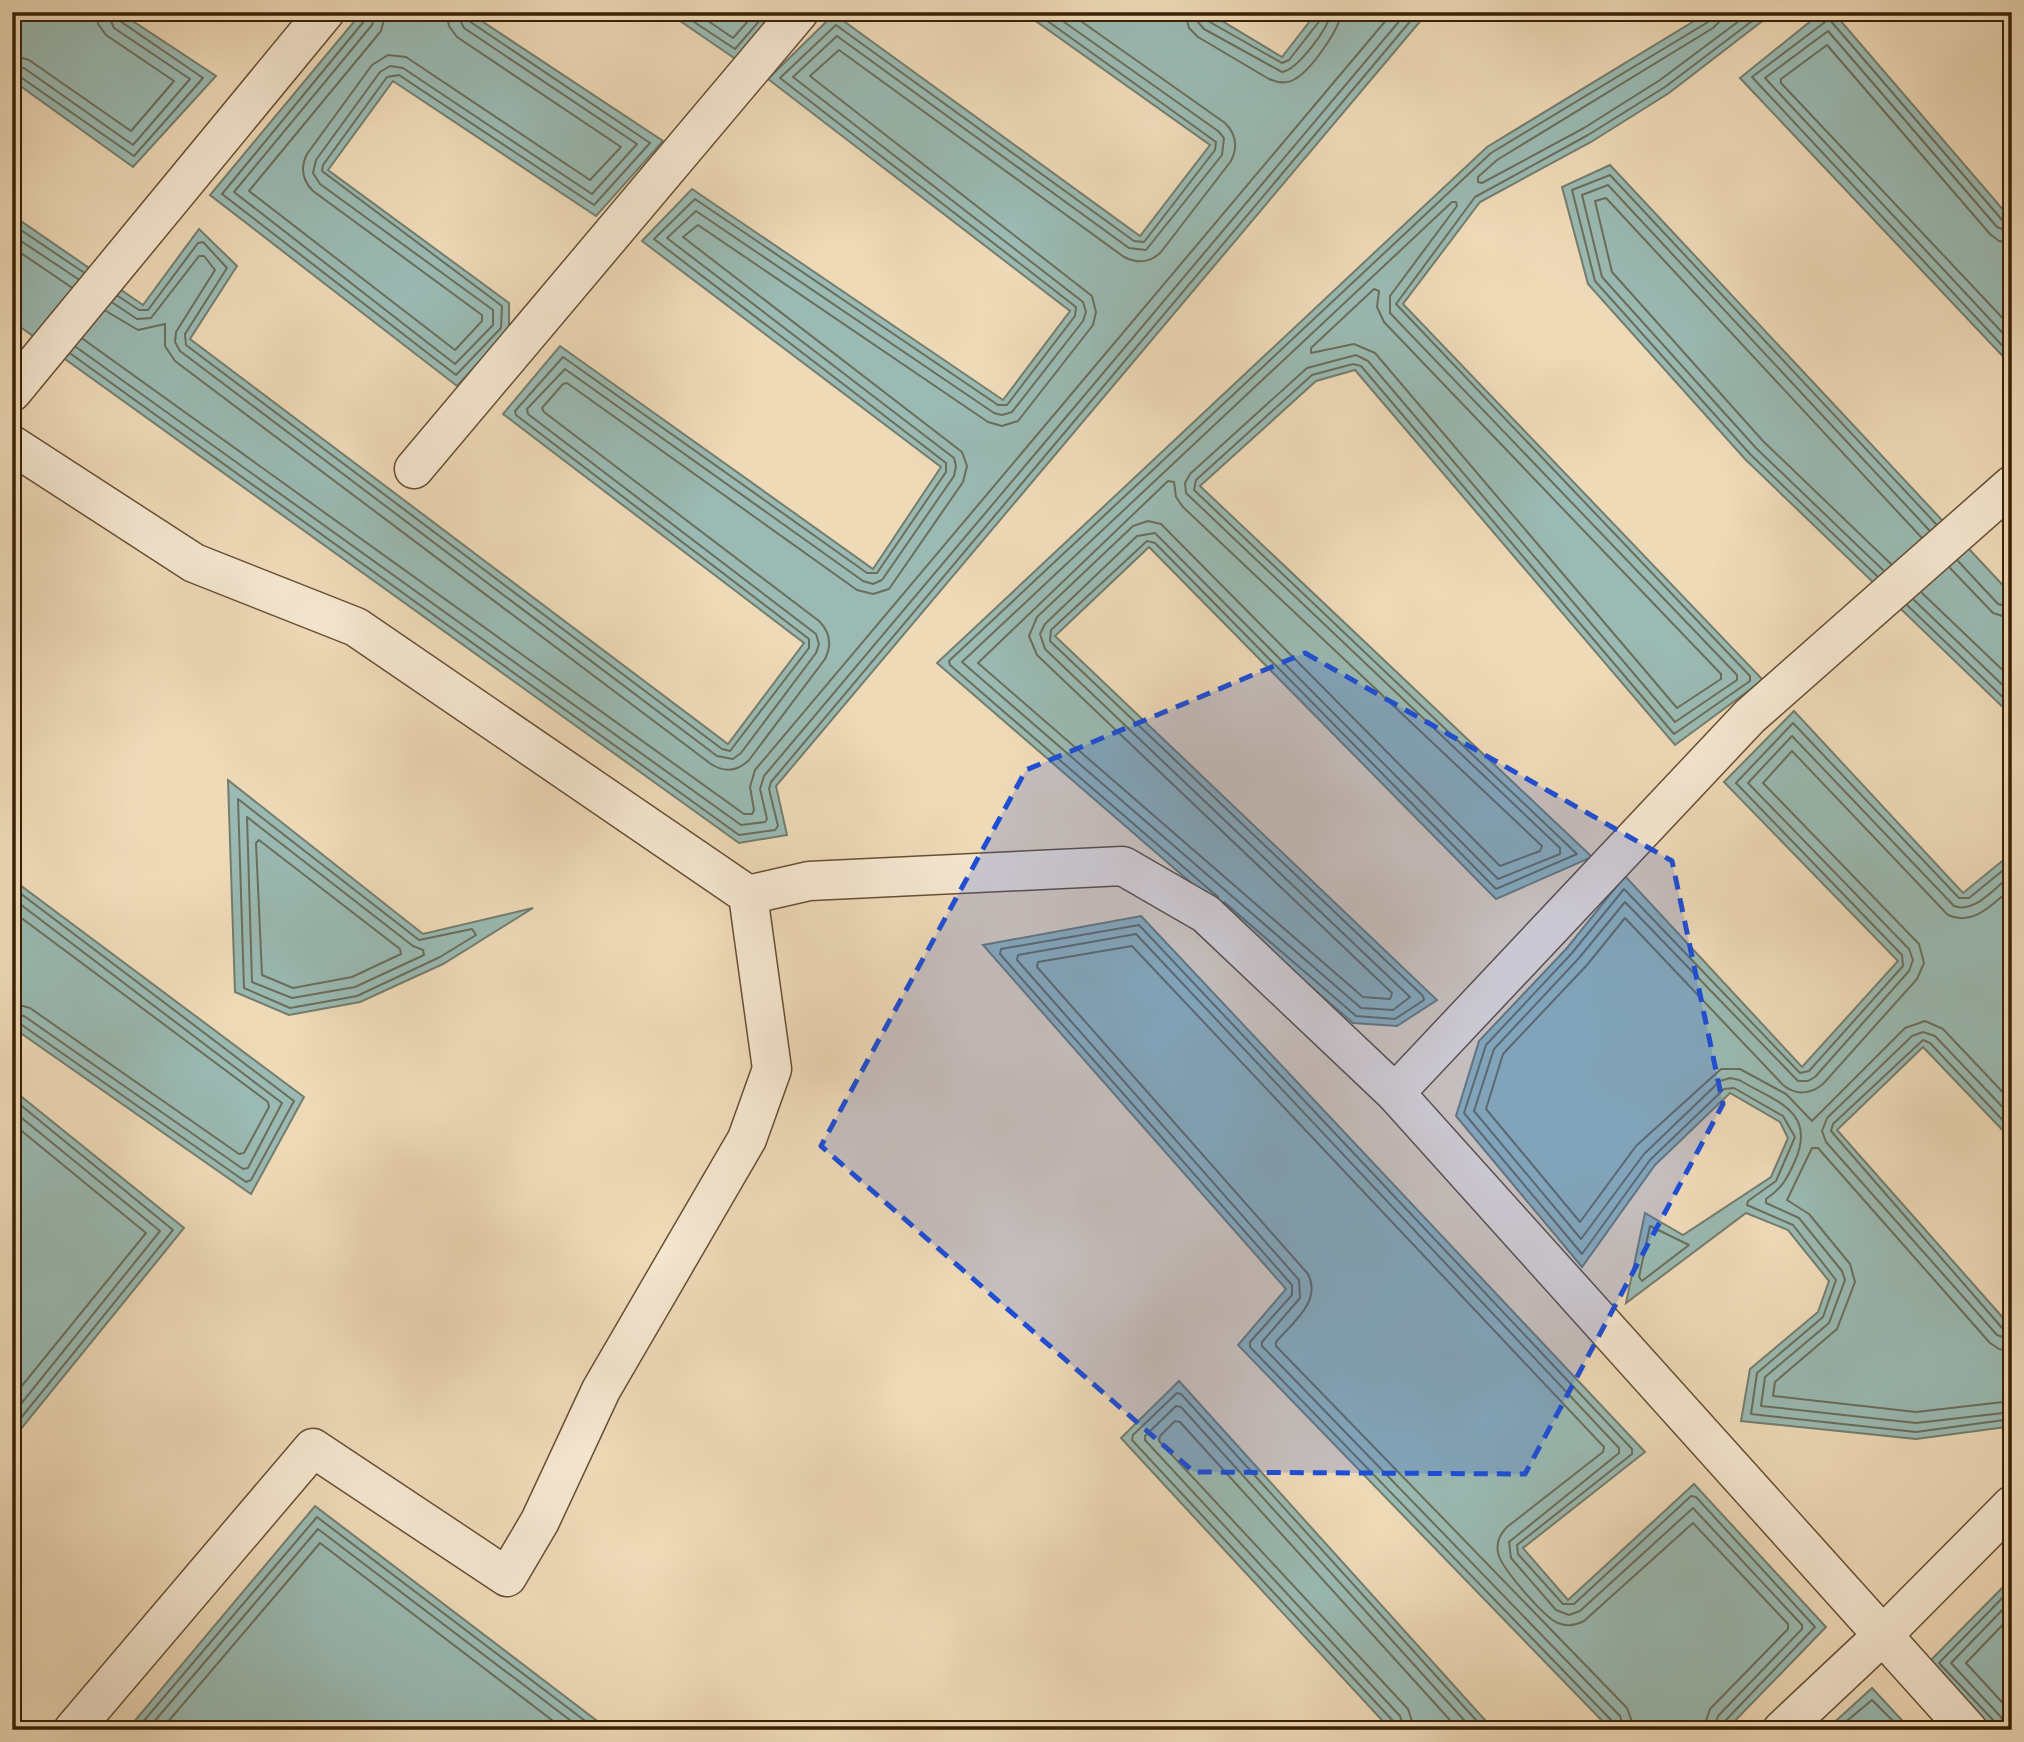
<svg xmlns="http://www.w3.org/2000/svg" width="2024" height="1742" font-family="'IM FELL French Canon',serif">
  <style>
    .water { fill: #9abab3; stroke: #747d6d; stroke-width: 2 }
    .lines { fill: none; stroke-linecap: round; stroke-linejoin: round }
    .shore { stroke: #6a6e5c; stroke-width: 2 }
    .minor-casing { stroke: #674f32; stroke-width: 41 }
    .minor { stroke: #f5e7d1; stroke-width: 38 }
    .marked { fill: #1d4ed8; fill-opacity: 0.2; stroke: #1d4ed8; stroke-width: 5; stroke-dasharray: 14 9; stroke-linejoin: round }
  </style>
  <rect width="100%" height="100%" fill="#efdab8"/>
  <filter id="stains"><feTurbulence type="fractalNoise" baseFrequency=".00286" numOctaves="4"/><feColorMatrix values="0 0 0 0 .2 0 0 0 0 .09 0 0 0 0 .02 0 0 0 .5 -.17"/></filter>
  <radialGradient id="worn" r=".72"><stop offset=".6" stop-color="#630" stop-opacity="0"/><stop offset="1" stop-color="#630" stop-opacity=".3"/></radialGradient>
  <g class="water">
    <polygon points="12,12 119,12 216,76 133,167 12,80"/>
    <polygon points="362,12 468,12 663,141 596,216 393,81 328,170 509,303 509,330 457,386 210,195"/>
    <polygon points="667,12 776,12 737,60"/>
    <polygon points="1023,12 1207,12 1282,57 1317,12 1428,12 776,786 787,835 739,843 12,321 12,215 143,305 199,229 237,266 190,339 728,744 804,643 503,414 560,346 873,569 941,467 642,241 692,189 1003,400 1070,311 768,79 834,14 1140,236 1210,145"/>
    <polygon points="1709,12 1774,12 1669,93 1591,142 1480,202 1403,304 1763,680 1675,745 1355,370 1316,381 1200,486 1592,857 1496,899 1149,547 1055,636 1437,1000 1397,1026 1353,1023 937,663 1487,147"/>
    <polygon points="1822,12 1833,12 2012,220 2012,366 1740,78"/>
    <polygon points="1610,165 2012,595 2012,716 1745,459 1588,284 1562,187"/>
    <polygon points="1794,711 1963,893 2012,853 2012,1140 1923,1047 1837,1130 2012,1328 2012,1432 2006,1427 1916,1439 1741,1421 1750,1369 1818,1312 1829,1281 1788,1230 1746,1213 1626,1303 1645,1213 1683,1235 1771,1177 1788,1138 1780,1122 1730,1093 1655,1165 1582,1267 1456,1116 1479,1041 1567,948 1625,876 1802,1067 1898,961 1724,782"/>
    <polygon points="228,780 423,934 533,908 443,964 360,1002 289,1015 235,992"/>
    <polygon points="12,879 304,1097 251,1194 12,1027"/>
    <polygon points="1141,916 1645,1452 1523,1548 1568,1600 1694,1484 1826,1627 1726,1730 1611,1730 1238,1345 1286,1289 983,945"/>
    <polygon points="12,1089 184,1228 12,1440"/>
    <polygon points="1179,1381 1494,1730 1391,1730 1121,1438"/>
    <polygon points="315,1506 609,1730 127,1730"/>
    <polygon points="2012,1578 2012,1730 1992,1730 1928,1663"/>
    <polygon points="1872,1688 1911,1730 1826,1730"/>
  </g>
  <g class="lines">
    <g class="shore">
      <polyline points="367,12 365,20 222,194 456,375 501,328 502,306 322,171 323,165 387,77 399,75 594,205 650,143 469,21 465,12"/>
      <polyline points="376,12 372,25 234,192 455,364 493,325 493,310 320,184 313,173 316,160 380,72 390,66 403,68 592,194 637,144 464,28 456,12"/>
      <path d="M386,12L381,31L249,191L455,350L482,321V315L313,191C302,180 300,168 307,154L372,65L388,55L406,57L590,180L621,147L457,37L449,26L446,12"/>
      <polyline points="679,12 735,49 767,12"/>
      <polyline points="695,12 733,38 756,12"/>
      <path d="M1185,12L1189,28L1198,37L1269,79C1278,83 1287,84 1295,79C1310,71 1341,28 1341,12"/>
      <path d="M1196,12L1197,21L1204,29L1282,72C1297,70 1330,27 1331,12"/>
      <polyline points="1205,12 1208,21 1282,63 1289,60 1321,19 1322,12"/>
      <polyline points="1720,12 1719,22 1713,28 1497,160 1478,177 1478,182 1482,183 1584,128 1660,80 1751,12"/>
      <polyline points="12,55 29,60 131,131 174,81 106,35 98,24 97,12"/>
      <polyline points="12,66 24,68 133,145 190,79 114,28 107,12"/>
      <polyline points="12,75 19,76 134,156 203,78 120,21 116,12"/>
      <polygon points="1452,202 1456,202 1457,206 1390,296 1390,313 1737,675 1737,680 1675,722 1368,361 1356,355 1307,368 1190,474 1185,483 1186,493 1560,848 1560,854 1498,879 1155,533 1137,536 1045,624 1040,634 1045,649 1410,997 1393,1010 1361,1008 962,662"/>
      <polyline points="12,224 83,272"/>
      <polyline points="2012,224 2003,221 1829,19 1752,77 2012,356"/>
      <polyline points="2012,233 1997,227 1828,31 1765,78 2012,343"/>
      <polyline points="12,235 78,279"/>
      <polyline points="2012,243 1999,241 1990,234 1827,45 1781,79 1781,83 2012,328"/>
      <polyline points="12,247 71,287"/>
      <polygon points="1374,289 1379,291 1377,307 1384,322 1721,674 1721,679 1677,708 1375,353 1354,344 1311,353 1311,348"/>
      <polyline points="118,296 139,310 148,310 198,243 203,242 227,268 185,334 186,345 722,749 730,751 809,648 809,639 516,415 515,411 563,357 867,573 877,573 946,472 946,463 654,239 695,199 998,405 1007,405 1075,316 1076,307 780,78 836,25 1134,241 1144,242 1215,150 1216,142 1035,12"/>
      <polyline points="113,303 137,319 151,318 199,256 204,256 215,270 176,332 175,342 180,351 717,756 733,759 741,753 816,653 819,644 816,634 528,414 527,409 565,369 863,581 873,584 882,580 954,476 956,466 954,458 667,238 696,211 994,413 1002,415 1012,412 1083,321 1086,312 1083,302 793,77 837,36 1129,248 1146,250 1222,155 1224,138 1218,131 1050,12"/>
      <path d="M106,311L138,330L165,324V346L175,361L711,764C725,773 738,771 749,760L825,659C832,645 830,632 819,621L544,412L542,408L563,384L567,383L857,590L873,594L889,589L963,482L967,466L962,452L683,237L698,225L988,422L1002,426L1018,421L1093,325L1096,312L1092,296L810,76L839,50L1124,257C1138,264 1150,263 1161,252L1231,161C1238,147 1236,134 1225,123L1068,12"/>
      <polyline points="83,339 744,814 752,814 754,810 750,787 755,770 1393,12"/>
      <polyline points="76,347 741,825 765,822 767,819 760,789 764,776 1407,12"/>
      <polyline points="71,354 739,835 775,830 778,826 769,789 771,782 1418,12"/>
      <polygon points="1168,481 1174,482 1176,497 1183,507 1542,846 1540,851 1500,866 1161,524 1148,521 1133,526 1037,617 1029,636 1037,655 1392,993 1390,999 1363,997 978,663"/>
      <polyline points="1958,561 1998,604 2012,608"/>
      <polyline points="1891,564 1763,441 1612,272 1595,201 1606,198 1921,537"/>
      <polyline points="1950,568 1993,613 2012,619"/>
      <polyline points="1883,570 1756,448 1602,277 1582,195 1608,185 1929,530"/>
      <polyline points="1877,576 1750,454 1595,281 1572,190 1610,175 1936,524"/>
      <polyline points="1922,593 2012,679"/>
      <polyline points="1914,600 2012,694"/>
      <polyline points="1907,605 2012,706"/>
      <polygon points="238,799 419,940 472,929 476,935 440,957 357,996 290,1008 244,988"/>
      <polygon points="247,817 413,946 423,950 424,955 355,987 292,998 252,982"/>
      <polygon points="259,840 400,949 401,954 352,977 293,988 262,975 256,843"/>
      <polyline points="2012,863 1969,898 1959,898 1793,723 1736,783 1902,955 1903,966 1809,1071 1800,1073 1624,889 1572,953 1486,1045 1464,1113 1582,1254 1650,1160 1724,1089 1734,1088 1783,1116 1795,1137 1776,1181 1748,1201 1747,1205 1793,1225 1836,1280 1823,1317 1757,1373 1751,1414 1916,1432 2004,1420 2012,1423"/>
      <path d="M2012,874C1997,886 1975,914 1954,906L1792,736L1748,783L1909,949L1913,960L1909,971L1815,1077L1808,1081H1798L1625,902L1579,958L1494,1049L1474,1111L1581,1239L1644,1154L1720,1081L1730,1078L1739,1080C1775,1101 1817,1111 1795,1161C1787,1179 1782,1188 1766,1199V1203L1799,1218L1842,1271L1845,1280L1829,1323L1765,1377L1761,1406L1916,1423L2012,1412"/>
      <polyline points="12,887 294,1101 251,1180 246,1182 19,1023 12,1022"/>
      <path d="M2012,888C1993,903 1974,927 1948,915L1792,751L1763,783L1919,944L1924,963L1917,979L1823,1084C1810,1095 1795,1095 1783,1085L1625,918L1587,965L1503,1054L1486,1109L1580,1222L1636,1146L1721,1069H1740L1786,1094L1812,1121L1905,1028L1925,1021L1943,1029L2012,1102"/>
      <polyline points="1218,897 950,665 949,661 1491,153 1708,22 1712,12"/>
      <polyline points="12,898 282,1103 248,1168 243,1169 24,1016 12,1013"/>
      <polyline points="1224,902 1356,1016 1395,1019 1424,1000 1423,996 1050,641 1051,630 1147,541 1155,543 1496,889 1577,854 1194,490 1196,480 1312,375 1353,364 1361,366 1674,734 1750,681 1750,676 1396,304 1475,197 1588,135 1665,87 1764,12"/>
      <polyline points="12,911 268,1102 269,1107 244,1153 239,1154 30,1008 12,1003"/>
      <polyline points="12,1098 173,1230 12,1429"/>
      <polyline points="12,1110 160,1231 12,1415"/>
      <polyline points="2012,1117 1935,1036 1923,1032 1912,1036 1827,1118 1822,1131 1826,1142 1997,1335 2012,1340"/>
      <polyline points="12,1123 146,1233 12,1398"/>
      <polyline points="2012,1130 1930,1043 1923,1040 1833,1124 1831,1131 2003,1329 2012,1332"/>
      <polygon points="1650,1226 1689,1245 1642,1281 1639,1277"/>
      <polyline points="2012,1351 1999,1349 1990,1343 1818,1148 1812,1148 1787,1200 1809,1214 1850,1264 1855,1282 1837,1329 1775,1382 1773,1396 1916,1412 2012,1401"/>
      <polyline points="2012,1615 1966,1663 2012,1713"/>
      <polyline points="136,1730 317,1517 597,1730"/>
      <polyline points="147,1730 318,1529 583,1730"/>
      <polyline points="161,1730 320,1543 565,1730"/>
      <polyline points="1396,1730 1394,1722 1132,1440 1133,1435 1177,1393 1181,1394 1485,1730"/>
      <polyline points="1405,1730 1400,1716 1145,1440 1145,1436 1176,1406 1181,1407 1473,1730"/>
      <polyline points="1415,1730 1408,1709 1159,1441 1160,1436 1175,1421 1180,1422 1459,1730"/>
      <polyline points="1616,1730 1613,1722 1250,1347 1250,1342 1292,1295 1292,1285 1000,954 1001,949 1139,925 1632,1449 1632,1454 1517,1545 1518,1554 1563,1604 1574,1604 1691,1496 1696,1497 1815,1627 1724,1722 1722,1730"/>
      <polyline points="1624,1730 1620,1716 1262,1346 1262,1342 1300,1298 1299,1280 1017,960 1018,955 1136,934 1619,1448 1619,1453 1509,1542 1511,1558 1556,1610 1569,1615 1580,1611 1693,1508 1802,1625 1802,1629 1718,1716 1713,1730"/>
      <path d="M1635,1730L1627,1708L1276,1346V1342C1292,1323 1322,1302 1308,1274L1037,967L1038,962L1132,946L1604,1447L1603,1452L1507,1527C1500,1534 1496,1542 1498,1552C1499,1566 1545,1618 1558,1623C1567,1627 1576,1625 1584,1621L1693,1523L1788,1624V1629L1710,1709L1703,1730"/>
      <polyline points="1836,1730 1872,1700 1902,1730"/>
      <polyline points="1997,1730 1995,1722 1939,1663 2012,1588"/>
      <polyline points="2006,1730 2001,1717 1951,1663 2012,1600"/>
    </g>
    <defs>
      <g id="minor">
        <polyline points="12,392 325,12"/>
        <polyline points="12,445 194,563 356,627 748,895 772,1069 747,1139 601,1390 540,1521 507,1577 313,1448 73,1730"/>
        <polyline points="414,469 799,12"/>
        <polyline points="748,895 809,881 1123,866 1206,914 1395,1093 1968,1730"/>
        <polyline points="1395,1093 1750,716 2012,485"/>
        <polyline points="1782,1730 1883,1635 2012,1505"/>
      </g>
    </defs>
    <use href="#minor" class="minor-casing"/>
    <use href="#minor" class="minor"/>
  </g>
  <path class="marked" d="M1305,653L1672,861L1723,1104L1525,1474L1194,1472L821,1146L1026,770Z"/>
  <rect width="2024" height="1742" fill="none" stroke="#efdab8" stroke-width="42"/>
  <rect x="14" y="14" width="1996" height="1714" fill="none" stroke="#3a2105" stroke-width="3.5"/>
  <rect x="21" y="21" width="1982" height="1700" fill="none" stroke="#3a2105" stroke-width="2"/>
  <rect width="100%" height="100%" filter="url(#stains)"/>
  <rect width="100%" height="100%" fill="url(#worn)"/>
</svg>
